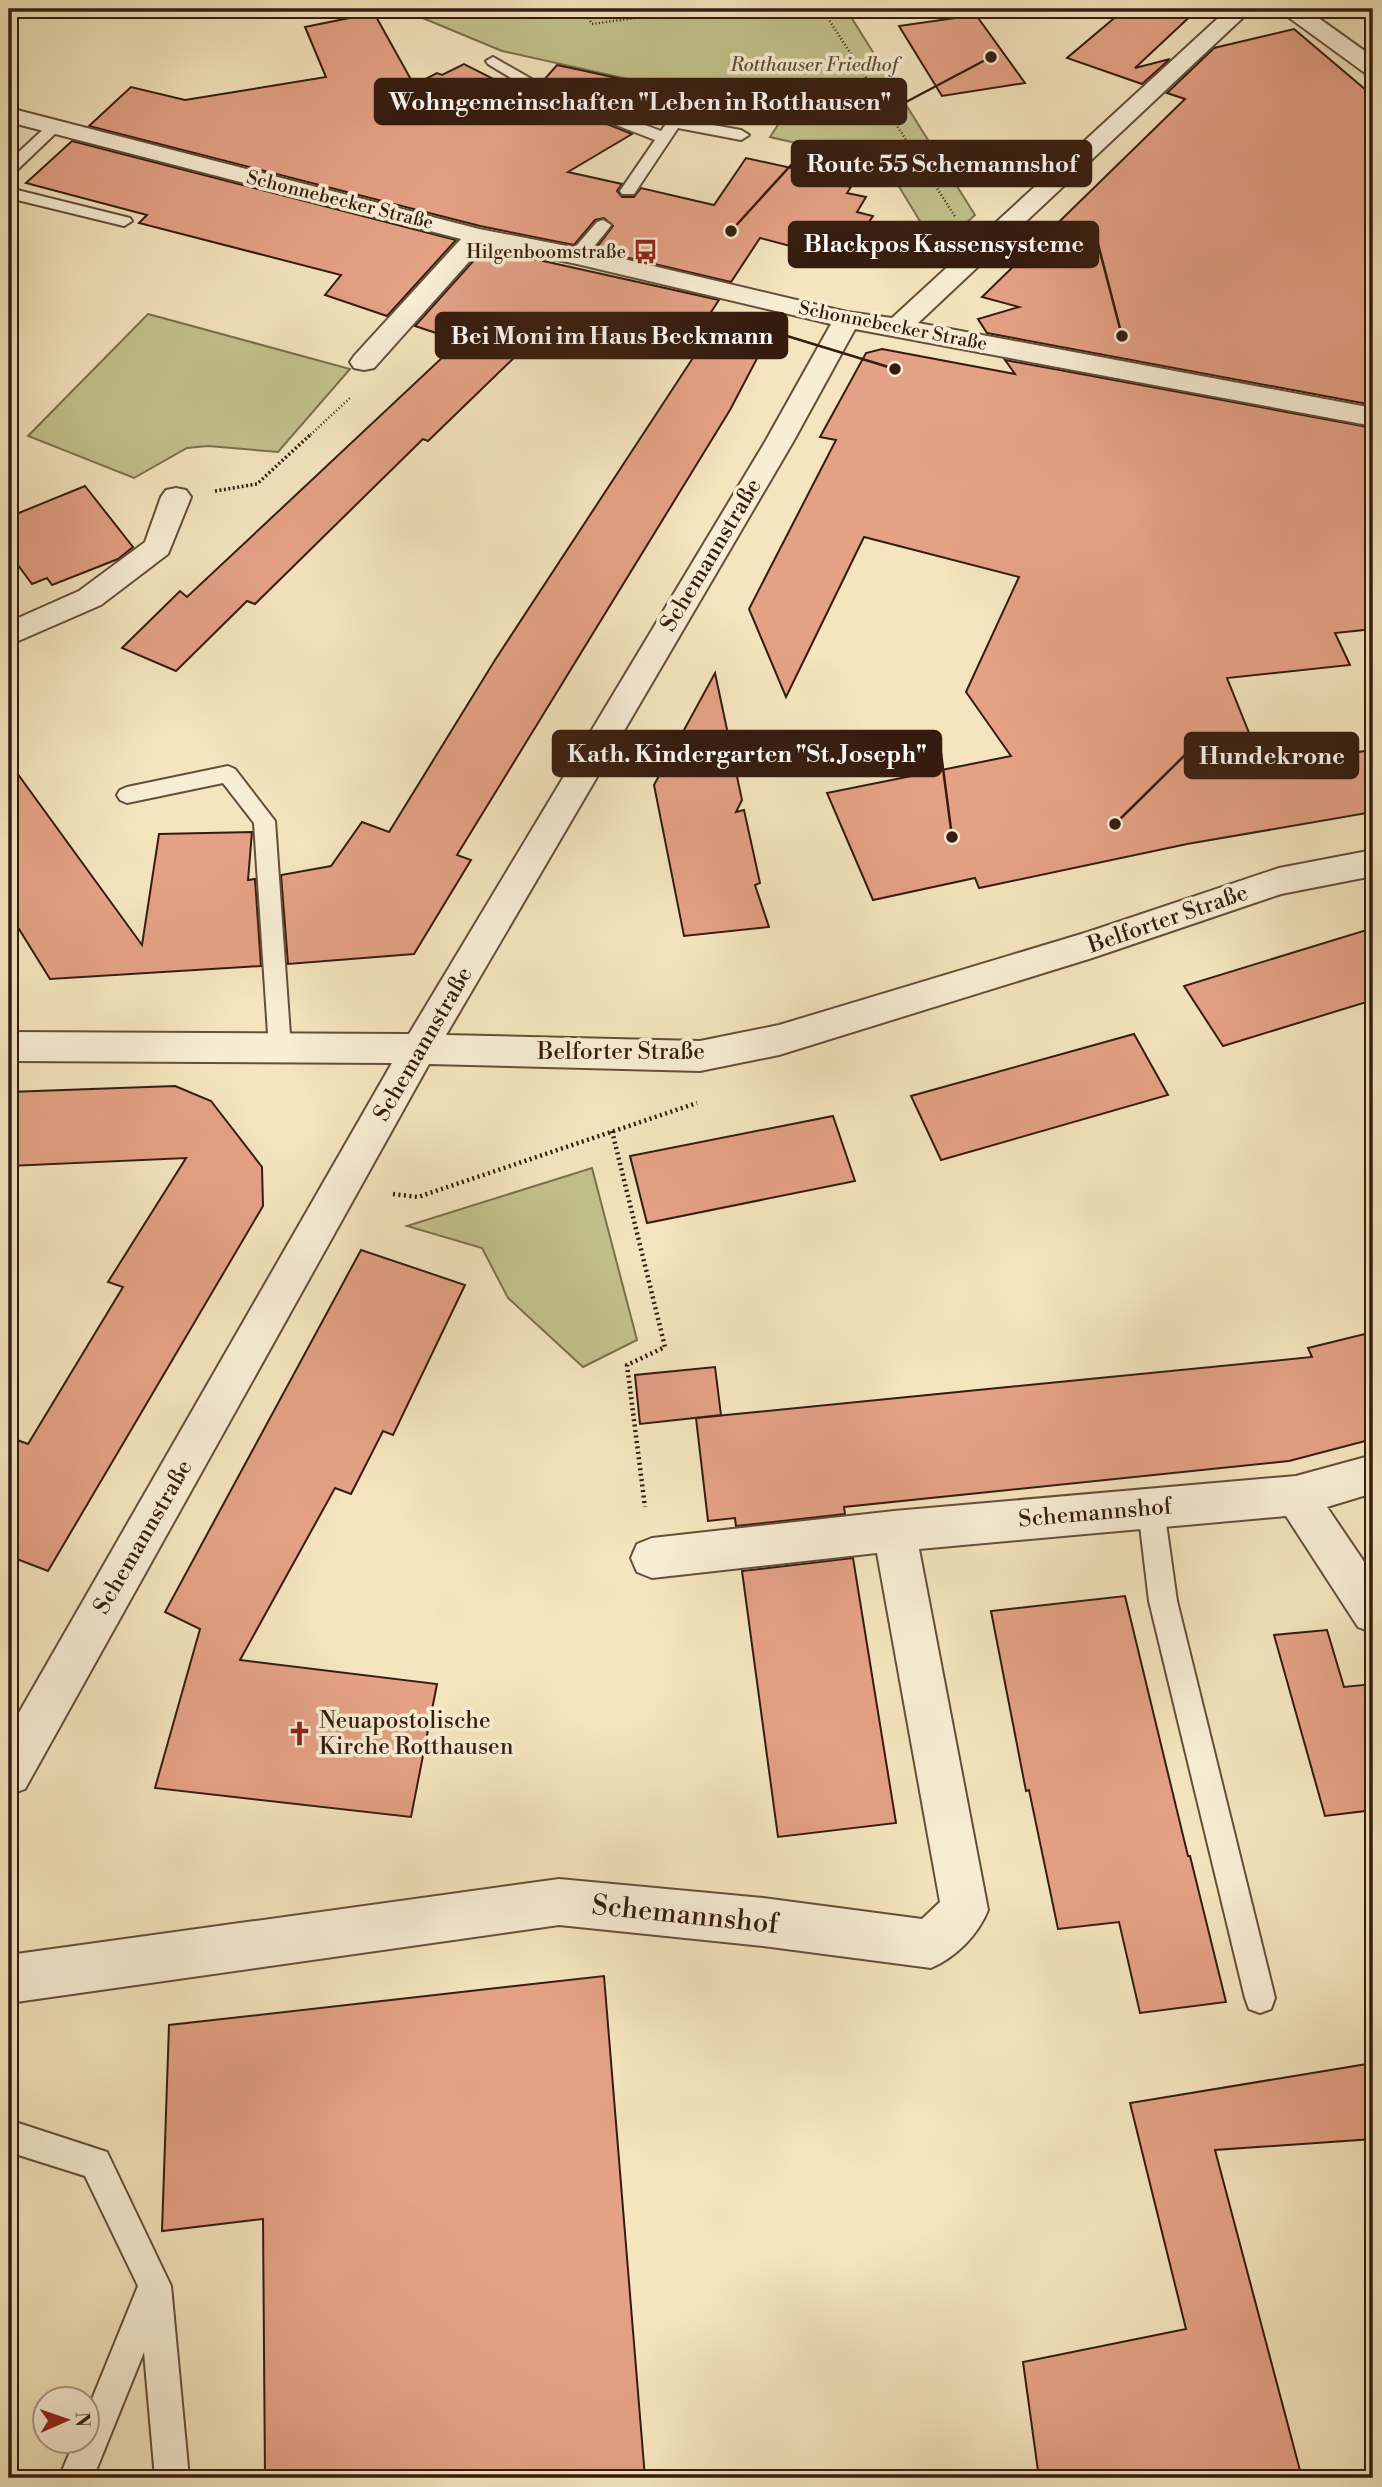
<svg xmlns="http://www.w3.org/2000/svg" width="1382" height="2487" font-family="'Libre Bodoni',serif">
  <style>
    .green { fill: #c3c28c; stroke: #7c6f4e; stroke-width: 2 }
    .building { fill: #e5a186; stroke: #351c0f; stroke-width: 2 }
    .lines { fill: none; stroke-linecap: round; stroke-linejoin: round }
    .service-casing { stroke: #654e3b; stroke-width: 4 }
    .minor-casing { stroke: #654e3b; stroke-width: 4 }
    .path-far2 { stroke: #351c0f; stroke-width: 2.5; stroke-dasharray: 1 2.5; stroke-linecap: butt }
    .path-far1 { stroke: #351c0f; stroke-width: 3.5; stroke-dasharray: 2 2.5; stroke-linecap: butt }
    .path { stroke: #351c0f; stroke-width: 4.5; stroke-dasharray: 2 3.5; stroke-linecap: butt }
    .service { fill: #f8eed5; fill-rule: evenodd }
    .minor { fill: #f8eed5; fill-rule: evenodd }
    .labels { text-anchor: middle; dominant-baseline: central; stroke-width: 7; stroke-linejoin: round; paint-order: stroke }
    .far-park-label { font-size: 19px; font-style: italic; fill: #604e34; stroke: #f8eed5 }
    .far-street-label { font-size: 19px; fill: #351c0f; stroke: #f8eed5 }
    .far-poi-label { font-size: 19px; fill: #351c0f; stroke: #f8eed5; text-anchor: end }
    .street-label { font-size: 23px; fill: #351c0f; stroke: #f8eed5 }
    .poi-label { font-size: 23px; fill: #351c0f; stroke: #f8eed5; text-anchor: start }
    .near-street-label { font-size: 28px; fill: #351c0f; stroke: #f8eed5 }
    .leader { fill: none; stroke: #351c0f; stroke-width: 2.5 }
    .callout-dot { fill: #351c0f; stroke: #f8eed5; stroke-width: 2.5 }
    .callout { fill: #351c0f; stroke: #351c0f; stroke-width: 2.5 }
    .callout-label { font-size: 24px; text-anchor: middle; font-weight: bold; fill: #fff }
  </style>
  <rect width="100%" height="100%" fill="#f4e5be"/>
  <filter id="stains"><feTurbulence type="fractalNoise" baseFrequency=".00286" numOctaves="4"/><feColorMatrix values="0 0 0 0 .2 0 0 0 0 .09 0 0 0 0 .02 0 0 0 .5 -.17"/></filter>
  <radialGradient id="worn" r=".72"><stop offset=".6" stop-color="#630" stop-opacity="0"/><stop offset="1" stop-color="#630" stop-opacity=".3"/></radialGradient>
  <g class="green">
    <polygon points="401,9 846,9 975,215 937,249 873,144 831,151 770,137 785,114 502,51"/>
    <polygon points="148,314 350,369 278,452 208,446 187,448 134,478 28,436"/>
    <polygon points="592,1168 637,1340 583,1367 508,1298 482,1248 407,1226"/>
  </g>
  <g class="building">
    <polygon points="1125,9 1198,9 1135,68 1170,59 1142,84 1067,58"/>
    <polygon points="374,13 414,85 437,73 442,75 464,64 529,97 532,94 632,134 568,172 622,184 617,191 622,197 634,197 641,188 714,205 746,158 832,177 830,182 851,187 847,193 866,197 857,212 873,216 843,260 760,238 731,282 595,250 613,226 604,218 595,220 574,245 480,226 89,126 131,87 185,100 326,77 305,27"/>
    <polygon points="976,15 1025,83 942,96 899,26"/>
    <polygon points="1294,29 1373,96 1373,405 987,333 978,319 1019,307 982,297 1185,99 1167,93 1214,48"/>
    <polygon points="557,65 599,74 696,96 649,124 542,82"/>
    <polygon points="72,141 456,240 387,316 325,295 341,275 139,223 147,215 26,183"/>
    <polygon points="485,248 719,300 684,353 551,322 428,441 423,439 255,604 247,601 176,671 122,648 180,591 187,597 460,341 415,326"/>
    <polygon points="706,338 762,349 730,410 457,855 471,860 414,954 288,964 281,875 331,866 362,822 389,832 495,660"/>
    <polygon points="882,349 1015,374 1005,360 1373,428 1373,629 1335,633 1350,665 1227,678 1262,765 1373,750 1373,812 1187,844 979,888 975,878 873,900 827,793 1011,756 966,692 1019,577 864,537 786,697 749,609 836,440 820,437 866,353"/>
    <polygon points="85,486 133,547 118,559 52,585 47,578 32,584 9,553 9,517"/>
    <polygon points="715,673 742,800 736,812 744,810 760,883 755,885 769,927 684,936 654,785"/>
    <polygon points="9,762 142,945 159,834 252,832 248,880 255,879 261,966 50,979 9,913"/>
    <polygon points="1373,928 1373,1000 1223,1046 1184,986"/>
    <polygon points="1134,1034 1168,1095 941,1160 911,1096"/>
    <polygon points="175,1086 211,1101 262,1167 263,1206 48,1571 9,1556 9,1437 28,1444 123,1287 108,1282 186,1158 9,1166 9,1092"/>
    <polygon points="833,1116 855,1181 647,1223 630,1156"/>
    <polygon points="361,1250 465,1285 393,1435 383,1431 351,1494 335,1488 240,1660 437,1684 411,1817 155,1788 200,1629 165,1612"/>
    <polygon points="1373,1332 1373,1439 1289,1461 844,1507 845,1514 736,1526 735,1518 708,1521 696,1418 1312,1357 1308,1348"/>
    <polygon points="715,1367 721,1415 640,1424 635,1375"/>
    <polygon points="853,1558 896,1823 778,1837 742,1571"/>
    <polygon points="1125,1596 1188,1856 1190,1856 1226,2002 1140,2013 1119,1922 1058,1929 1029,1790 1026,1791 991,1611"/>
    <polygon points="1327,1630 1344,1687 1373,1684 1373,1810 1325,1816 1274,1635"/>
    <polygon points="604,1976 645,2478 265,2478 263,2219 162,2231 169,2025"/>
    <polygon points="1373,2063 1373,2139 1215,2150 1302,2478 1039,2478 1023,2362 1186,2329 1130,2103"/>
  </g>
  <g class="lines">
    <defs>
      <g id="service">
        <polygon points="493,57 549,89 661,131 669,120 674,118 741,130 749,135 741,140 678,128 634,194 622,194 620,191 655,140 539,95 488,64 486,61"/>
        <polygon points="54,122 62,127 59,130 15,172 9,174 9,161 49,124"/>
        <polygon points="9,188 130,218 132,221 124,226 9,198"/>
        <polygon points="603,220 611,225 609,228 583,260 571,260 569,256 571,252 597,222"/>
        <polygon points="228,766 235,769 275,821 291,1049 288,1056 280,1058 272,1056 269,1049 254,823 223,783 127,803 120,800 117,795 120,790 127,787"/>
        <polygon points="1151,1496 1160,1500 1164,1509 1177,1601 1275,1998 1271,2009 1260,2013 1249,2009 1245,1998 1149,1601 1138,1509 1142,1500"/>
        <polygon points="9,2120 107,2152 171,2286 189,2478 155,2478 144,2352 93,2478 59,2478 74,2442 88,2442 88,2409 138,2286 85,2176 9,2152"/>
      </g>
      <g id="minor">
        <polygon points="1228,9 1252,9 918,323 1373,408 1373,426 855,329 793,442 446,1035 700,1041 779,1025 1088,932 1279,868 1373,850 1373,876 1281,894 1092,958 779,1055 700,1071 429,1064 25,1789 9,1795 9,1730 392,1063 9,1061 9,1032 409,1034 765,442 831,324 577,264 484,245 374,368 364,370 354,368 350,362 354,356 461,239 9,122 9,108 479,229 577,248 847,312 892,318"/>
        <polygon points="1281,9 1306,9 1373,57 1373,75 1365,73 1284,14"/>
        <polygon points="176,488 186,490 191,497 168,554 101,605 9,645 9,622 79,591 145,542 161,497 166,490"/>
        <path d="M1373,1455V1493L1327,1507L1373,1575V1633L1358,1627L1286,1516L919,1549L988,1910C978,1935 956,1957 931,1968L763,1946L559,1925L9,2003V1955L559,1879L763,1898L922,1919L940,1902L877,1553L652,1578L637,1572L631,1558L637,1544L652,1538L894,1511L1296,1476Z"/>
      </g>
    </defs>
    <use href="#service" class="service-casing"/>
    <use href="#minor" class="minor-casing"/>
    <g class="path-far2">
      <polyline points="583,9 592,24 700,9"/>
      <polyline points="822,9 956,218"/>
      <polyline points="308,437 350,398"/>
    </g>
    <polyline class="path-far1" points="215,491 257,484 310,435"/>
    <g class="path">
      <polyline points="612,1131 665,1347 627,1365 645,1507"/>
      <polyline points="393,1194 418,1197 697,1103"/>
    </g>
    <use href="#service" class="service"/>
    <use href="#minor" class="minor"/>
  </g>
  <defs>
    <symbol id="bus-bare" viewBox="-9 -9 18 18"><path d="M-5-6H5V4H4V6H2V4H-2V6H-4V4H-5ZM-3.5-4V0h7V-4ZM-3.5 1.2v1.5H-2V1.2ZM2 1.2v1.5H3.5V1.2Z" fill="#8f2418" stroke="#f8eed5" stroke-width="2.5" paint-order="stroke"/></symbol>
    <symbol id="church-bare" viewBox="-9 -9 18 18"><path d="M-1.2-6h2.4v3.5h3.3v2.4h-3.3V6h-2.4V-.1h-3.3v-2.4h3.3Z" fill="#8f2418" stroke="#f8eed5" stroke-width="2.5" paint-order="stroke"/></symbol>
  </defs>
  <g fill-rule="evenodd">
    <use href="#bus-bare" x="628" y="234" width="35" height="35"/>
    <use href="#church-bare" x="282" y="1716" width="35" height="35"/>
  </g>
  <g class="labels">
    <g class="far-park-label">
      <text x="814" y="65">Rotthauser Friedhof</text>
    </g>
    <g class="far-street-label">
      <text transform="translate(340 200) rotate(14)">Schonnebecker Straße</text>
      <text transform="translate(893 326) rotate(11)">Schonnebecker Straße</text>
    </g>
    <g class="far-poi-label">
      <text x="626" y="252">Hilgenboomstraße</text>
    </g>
    <g class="street-label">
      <text transform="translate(711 555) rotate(-59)">Schemannstraße</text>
      <text transform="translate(1168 919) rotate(-19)">Belforter Straße</text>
      <text transform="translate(423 1044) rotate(-60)">Schemannstraße</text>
      <text x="621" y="1052">Belforter Straße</text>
      <text transform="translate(1095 1513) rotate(-5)">Schemannshof</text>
      <text transform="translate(143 1537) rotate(-60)">Schemannstraße</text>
    </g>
    <g class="poi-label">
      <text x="319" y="1721">Neuapostolische<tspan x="319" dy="26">Kirche Rotthausen</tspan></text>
    </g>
    <g class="near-street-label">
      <text transform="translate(685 1915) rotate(6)">Schemannshof</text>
    </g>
  </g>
  <path class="leader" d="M991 57L906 102M731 231L792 164M1122 336L1098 244M895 369L787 336M952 837L941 753M1115 824L1185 755"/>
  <g class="callout-dot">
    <circle cx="991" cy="57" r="7"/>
    <circle cx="731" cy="231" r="7"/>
    <circle cx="1122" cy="336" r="7"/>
    <circle cx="895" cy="369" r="7"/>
    <circle cx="952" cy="837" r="7"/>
    <circle cx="1115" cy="824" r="7"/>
  </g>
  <g class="callout">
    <rect x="375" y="79" width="531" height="45" rx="7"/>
    <rect x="792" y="141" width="299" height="45" rx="7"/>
    <rect x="789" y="222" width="309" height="45" rx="7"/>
    <rect x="436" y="313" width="351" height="45" rx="7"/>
    <rect x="553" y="731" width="388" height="45" rx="7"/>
    <rect x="1185" y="733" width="173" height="45" rx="7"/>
  </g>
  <g class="callout-label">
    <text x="640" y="110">Wohngemeinschaften "Leben in Rotthausen"</text>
    <text x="942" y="172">Route 55 Schemannshof</text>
    <text x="944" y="252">Blackpos Kassensysteme</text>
    <text x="612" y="344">Bei Moni im Haus Beckmann</text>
    <text x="747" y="762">Kath. Kindergarten "St. Joseph"</text>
    <text x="1272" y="764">Hundekrone</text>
  </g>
  <rect width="1382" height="2487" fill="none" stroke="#f4e5be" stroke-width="35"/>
  <rect x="10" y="10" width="1361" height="2466" fill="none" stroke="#351c0f" stroke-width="3.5"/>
  <rect x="18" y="18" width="1347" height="2452" fill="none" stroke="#351c0f" stroke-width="2"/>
  <g transform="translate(66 2420) rotate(88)"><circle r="33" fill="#f8eed5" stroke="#aa9a86" stroke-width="2"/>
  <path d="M0-5L12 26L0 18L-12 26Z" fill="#8f2418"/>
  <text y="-10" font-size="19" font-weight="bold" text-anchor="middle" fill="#351c0f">N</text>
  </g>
  <rect width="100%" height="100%" filter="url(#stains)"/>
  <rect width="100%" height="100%" fill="url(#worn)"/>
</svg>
